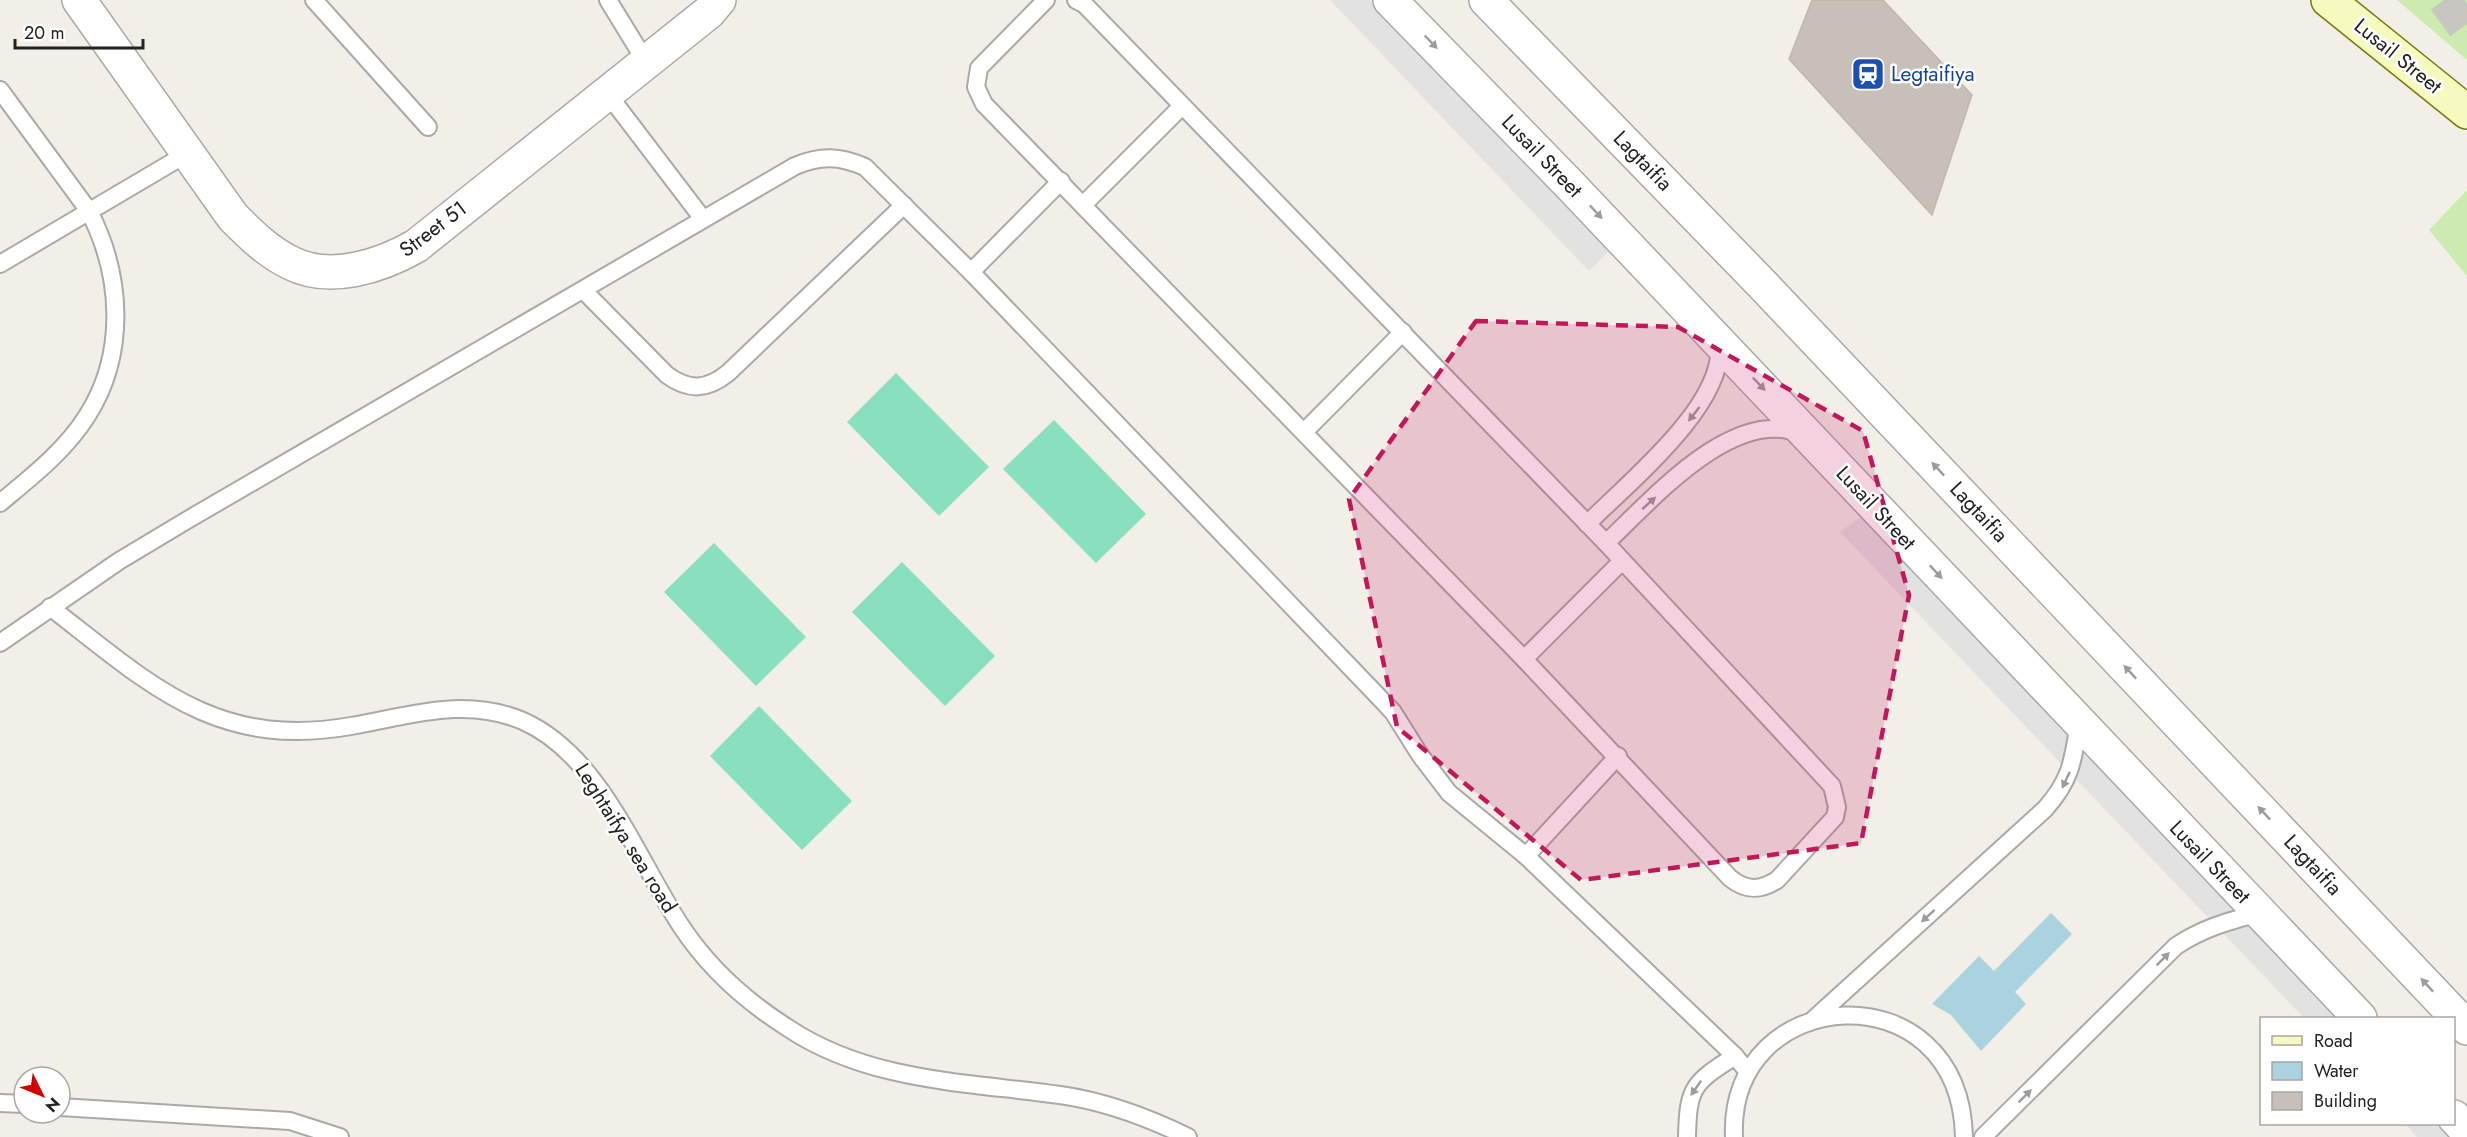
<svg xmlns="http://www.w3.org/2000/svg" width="2467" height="1137" font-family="Jost,sans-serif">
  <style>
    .grass { fill: #cdebb0 }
    .pitch { fill: #88e0be }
    .parking { fill: #e2e2e2 }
    .water { fill: #aad3df }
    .building { fill: #c7bfb8; stroke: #c4b6ab; stroke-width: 1.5 }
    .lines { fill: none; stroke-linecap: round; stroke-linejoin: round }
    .secondary-tunnel { stroke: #c8c6c1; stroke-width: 33; stroke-dasharray: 33 16; stroke-linecap: butt }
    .lane-casing { stroke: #a9a9a9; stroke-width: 20 }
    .street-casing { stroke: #a9a9a9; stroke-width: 36 }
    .secondary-casing { stroke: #707d05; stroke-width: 36 }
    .lane { stroke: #fff; stroke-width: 16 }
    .street { stroke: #fff; stroke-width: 33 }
    .secondary { stroke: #f7fabf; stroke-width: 33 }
    .oneway { fill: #9c9c9c }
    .marked { fill: #c2185b; fill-opacity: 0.2; stroke: #c2185b; stroke-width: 4.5; stroke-dasharray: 12 8; stroke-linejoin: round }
    .labels { text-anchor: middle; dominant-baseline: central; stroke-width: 5; stroke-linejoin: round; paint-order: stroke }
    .street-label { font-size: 21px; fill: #222; stroke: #fff }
    .transit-label { font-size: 21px; fill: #164399; stroke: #fff; text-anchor: start }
  </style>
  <rect width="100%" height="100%" fill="#f2efe9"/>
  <g class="grass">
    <polygon points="2397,0 2467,0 2467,60"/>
    <polygon points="2467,190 2467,276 2429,230"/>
  </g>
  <g class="pitch">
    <polygon points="896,373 989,467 939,516 847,422"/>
    <polygon points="1054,420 1146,514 1096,563 1003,469"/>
    <polygon points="714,543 806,637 756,686 664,592"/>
    <polygon points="902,562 995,656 945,706 852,612"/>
    <polygon points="759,706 852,801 802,850 710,756"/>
  </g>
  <g class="parking">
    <polygon points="1330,0 1380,0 1615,245 1589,271"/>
    <polygon points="1865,514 2347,1018 2304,1018 1840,532"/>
    <polygon points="2405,1124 2447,1124 2460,1137 2417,1137"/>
  </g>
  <polygon class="water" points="2051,913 2072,934 2015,992 2026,1004 1981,1051 1951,1015 1932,1004 1979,956 1994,971"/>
  <polygon class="building" points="1812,0 1883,0 1972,95 1932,215 1789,59"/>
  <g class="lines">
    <polyline class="secondary-tunnel" points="2444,0 2467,31"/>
    <defs>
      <g id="lane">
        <polyline points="314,0 428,127"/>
        <polyline points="608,0 646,62"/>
        <path d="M1046,0L979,68L976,87L984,104L1524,659L1730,878C1746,891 1760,891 1777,880L1835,817L1837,807L1832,786L1606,543L1084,4L1076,0"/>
        <path d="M0,90L89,211C122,275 127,353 87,416C65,451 31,477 0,503"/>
        <polyline points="607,93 703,219"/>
        <polyline points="1084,204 1182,106"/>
        <polyline points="0,264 188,153"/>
        <polyline points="971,272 1061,181"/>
        <path d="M583,290L667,375C689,391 707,390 728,373L904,205"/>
        <polyline points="1305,431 1403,332"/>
        <path d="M1587,524C1628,483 1725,405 1719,345"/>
        <path d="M1606,543C1651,501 1733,405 1801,434"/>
        <path d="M50,607C150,684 215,750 351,726C409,716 465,696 523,721C600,755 637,859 681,926C708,967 747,1002 788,1028C869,1082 967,1082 1060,1095C1103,1101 1149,1118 1188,1137"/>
        <path d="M0,643L119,561L189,519L795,166C821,155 840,156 865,167L971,272L1375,693L1393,712L1420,755L1449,793L1526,856L1735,1056L1748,1072"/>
        <polyline points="1524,659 1622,561"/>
        <polyline points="1526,856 1618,756"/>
        <path d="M1814,1019L2045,809C2071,780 2073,761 2079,723"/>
        <polyline points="0,1103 24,1104"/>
        <polyline points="60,1107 290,1121 340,1137"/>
        <path d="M1687,1137C1688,1087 1693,1083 1735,1056"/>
        <path d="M1734,1137C1727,983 1960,967 1964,1137"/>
        <path d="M1983,1137L2176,946C2203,928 2229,921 2259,913"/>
      </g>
      <g id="street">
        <path d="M79,0L233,217C251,235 268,252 291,263C330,283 381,266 416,246L709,12L719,0"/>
        <polyline points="1390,0 1570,185 2360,1018"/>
        <polyline points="1486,0 1762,284 2467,1028"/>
        <polyline points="2454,1117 2467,1131"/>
      </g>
      <polyline id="secondary" points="2328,0 2467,112"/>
    </defs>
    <use href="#lane" class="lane-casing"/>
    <use href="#street" class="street-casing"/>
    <use href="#secondary" class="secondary-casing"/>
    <use href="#lane" class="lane"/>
    <use href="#street" class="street"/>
    <use href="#secondary" class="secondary"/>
  </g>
  <defs><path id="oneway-solid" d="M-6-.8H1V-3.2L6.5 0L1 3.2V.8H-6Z" transform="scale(1.5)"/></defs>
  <g class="oneway">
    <use href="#oneway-solid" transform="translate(1431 42) rotate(46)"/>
    <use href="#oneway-solid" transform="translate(1596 212) rotate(47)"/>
    <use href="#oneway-solid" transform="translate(1759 384) rotate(46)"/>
    <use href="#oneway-solid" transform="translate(1694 414) rotate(128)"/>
    <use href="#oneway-solid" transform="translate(1938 469) rotate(-133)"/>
    <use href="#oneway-solid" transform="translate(1649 503) rotate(-42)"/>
    <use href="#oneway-solid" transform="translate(1936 572) rotate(47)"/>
    <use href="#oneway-solid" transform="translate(2130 672) rotate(-133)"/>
    <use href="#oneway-solid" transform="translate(2066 780) rotate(115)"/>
    <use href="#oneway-solid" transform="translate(2264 813) rotate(-133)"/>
    <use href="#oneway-solid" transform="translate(1928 916) rotate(138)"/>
    <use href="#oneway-solid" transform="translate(2163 959) rotate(-45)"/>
    <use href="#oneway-solid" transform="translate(2427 985) rotate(-133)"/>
    <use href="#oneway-solid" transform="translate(1696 1088) rotate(125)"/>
    <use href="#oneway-solid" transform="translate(2025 1096) rotate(-45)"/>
  </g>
  <path class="marked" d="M1476,321L1678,327L1863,431L1909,595L1861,843L1581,880L1397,727L1349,499Z"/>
  <defs>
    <symbol id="station-square" viewBox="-11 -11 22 22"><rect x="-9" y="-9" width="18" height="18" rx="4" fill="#1a4fb4" stroke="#fff"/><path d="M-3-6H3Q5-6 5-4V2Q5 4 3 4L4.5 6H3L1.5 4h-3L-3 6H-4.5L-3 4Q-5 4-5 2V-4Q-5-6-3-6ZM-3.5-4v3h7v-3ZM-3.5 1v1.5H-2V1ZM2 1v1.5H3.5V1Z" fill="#fff"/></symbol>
  </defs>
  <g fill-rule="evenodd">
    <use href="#station-square" x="1849" y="55" width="38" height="38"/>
  </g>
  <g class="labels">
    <g class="street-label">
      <text transform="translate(2398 56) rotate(39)">Lusail Street</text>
      <text transform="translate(1542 156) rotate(46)">Lusail Street</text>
      <text transform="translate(1643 161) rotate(46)">Lagtaifia</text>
      <text transform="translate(433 229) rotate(-37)">Street 51</text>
      <text transform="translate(1876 508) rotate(47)">Lusail Street</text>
      <text transform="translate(1979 512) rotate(47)">Lagtaifia</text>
      <text transform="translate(626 838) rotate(58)">Leghtaifya sea road</text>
      <text transform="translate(2210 862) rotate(46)">Lusail Street</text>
      <text transform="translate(2313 865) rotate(47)">Lagtaifia</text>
    </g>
    <g class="transit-label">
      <text x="1891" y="74">Legtaifiya</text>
    </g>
  </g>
  <rect x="2260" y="1017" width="195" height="108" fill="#ffffff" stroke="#a7a7a7" stroke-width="1.5"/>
  <rect x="2272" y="1036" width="30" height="9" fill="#f7fabf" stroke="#a7a7a7" stroke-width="1.5"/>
  <text x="2314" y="1047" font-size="18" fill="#222222">Road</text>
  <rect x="2272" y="1062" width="30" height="18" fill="#aad3df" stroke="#a7a7a7" stroke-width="1.5"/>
  <text x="2314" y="1077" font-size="18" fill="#222222">Water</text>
  <rect x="2272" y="1092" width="30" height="18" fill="#c7bfb8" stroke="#a7a7a7" stroke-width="1.5"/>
  <text x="2314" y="1107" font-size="18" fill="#222222">Building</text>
  <g transform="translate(42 1095) rotate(133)"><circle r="28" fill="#ffffff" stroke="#a7a7a7" stroke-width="1.5"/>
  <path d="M0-4.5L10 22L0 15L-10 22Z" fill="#d40000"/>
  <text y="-9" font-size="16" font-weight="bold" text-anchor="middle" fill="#222222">N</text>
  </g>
  <path d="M15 39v9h128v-9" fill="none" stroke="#222222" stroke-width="3"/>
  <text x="24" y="39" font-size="18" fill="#222222" stroke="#ffffff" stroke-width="4.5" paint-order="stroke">20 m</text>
</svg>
